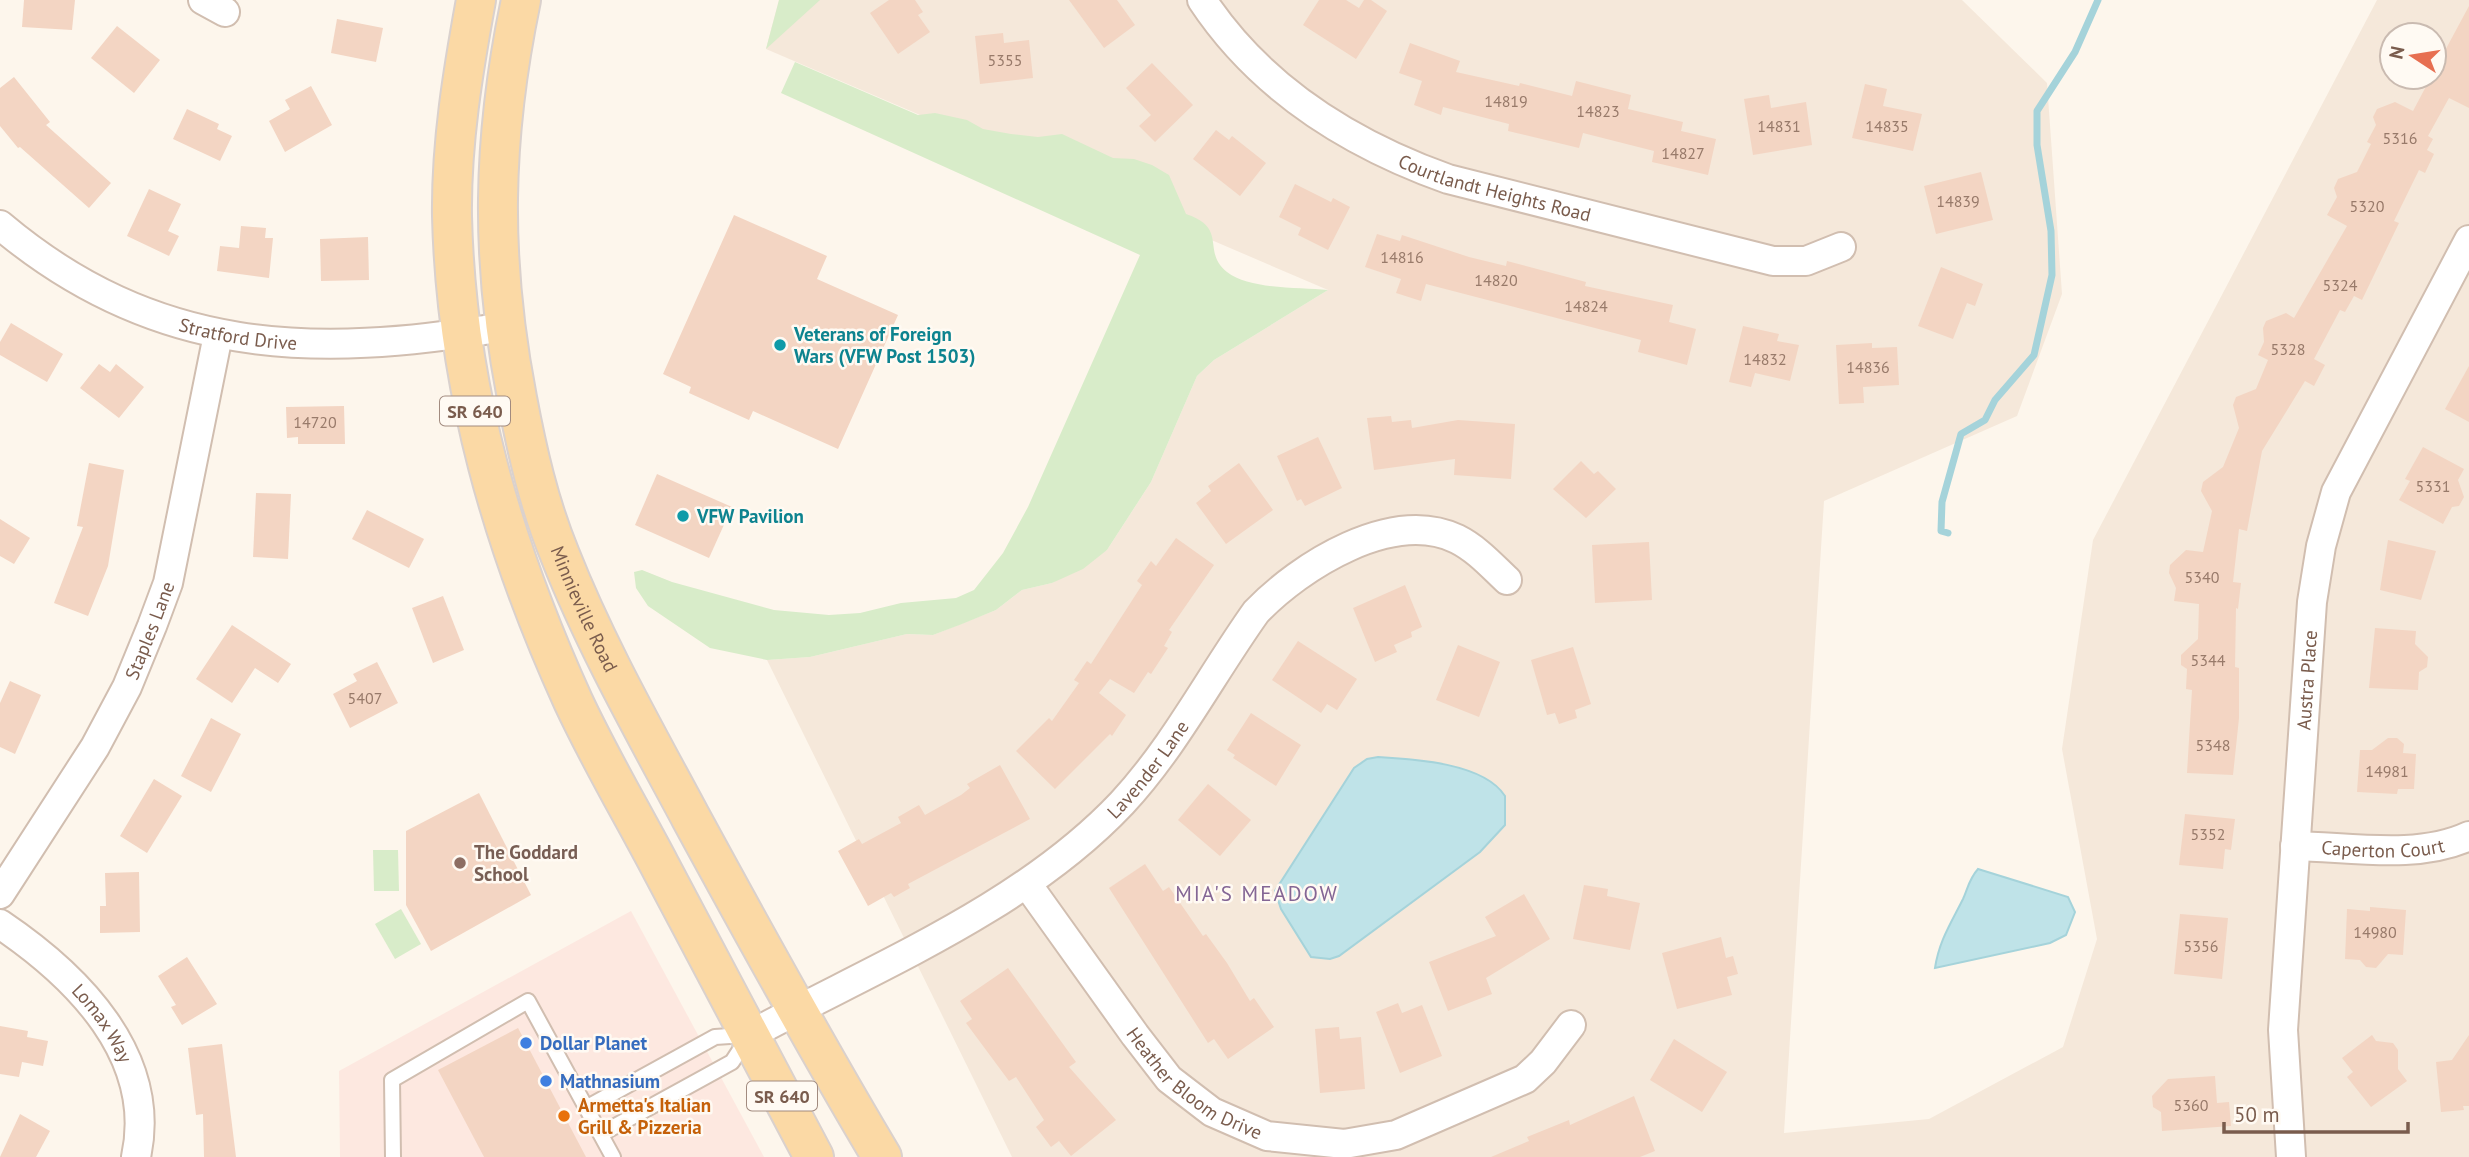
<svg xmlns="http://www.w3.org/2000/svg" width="2469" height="1157" font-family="'PT Sans',sans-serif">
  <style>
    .residential { fill: #f5e8da; fill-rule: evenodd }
    .commercial { fill: #fde8e0 }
    .green { fill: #d8ecc9 }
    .water { fill: #bfe3e8; stroke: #a5d3da; stroke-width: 2 }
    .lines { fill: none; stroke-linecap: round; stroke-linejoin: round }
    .stream { stroke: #a5d3da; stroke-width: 7 }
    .building { fill: #f3d5c3 }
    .service-casing { stroke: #d1beb0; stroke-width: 18 }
    .minor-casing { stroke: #d1beb0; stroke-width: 32 }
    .primary-casing { stroke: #dad1cd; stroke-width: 42 }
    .service { stroke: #fff; stroke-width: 14 }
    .minor { stroke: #fff; stroke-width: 28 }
    .primary { stroke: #fbd9a5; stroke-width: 38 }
    .culture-dot { fill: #0f9aa8; stroke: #fffaf3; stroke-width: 2.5 }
    .education-dot { fill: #8d6e63; stroke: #fffaf3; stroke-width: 2.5 }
    .shop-dot { fill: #3f7fe0; stroke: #fffaf3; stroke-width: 2.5 }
    .food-dot { fill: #e8710a; stroke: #fffaf3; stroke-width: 2.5 }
    .labels { text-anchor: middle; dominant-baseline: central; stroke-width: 5; stroke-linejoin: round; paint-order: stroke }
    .number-label { font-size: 16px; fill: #987a6a }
    .shield { fill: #fffaf3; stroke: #a28b7f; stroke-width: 2 }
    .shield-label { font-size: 18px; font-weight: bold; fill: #7a5c4d }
    .street-label { font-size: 19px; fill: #7a5c4d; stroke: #fffaf3 }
    .culture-label { font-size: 19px; font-weight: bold; fill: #0d838f; stroke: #fffaf3; text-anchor: start }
    .education-label { font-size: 19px; font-weight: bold; fill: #785e54; stroke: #fffaf3; text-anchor: start }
    .shop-label { font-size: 19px; font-weight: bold; fill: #366cbe; stroke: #fffaf3; text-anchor: start }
    .food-label { font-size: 19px; font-weight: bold; fill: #c56008; stroke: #fffaf3; text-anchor: start }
    .neighbourhood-label { font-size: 21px; letter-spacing: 2px; fill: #846695; stroke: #fffaf3 }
  </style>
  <rect width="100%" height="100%" fill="#fdf6ec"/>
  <path class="residential" d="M779,0H1962L2047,83L2062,294L2017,416L1824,501L1784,1133L1929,1119L2063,1047L2097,939L2062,749L2093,540L2377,0H2469V1157H1012L767,660L810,657L907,634L933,635L996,610L1022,590L1052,583L1107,550L1151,482L1197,376L1214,360L1328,290L766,49ZM2392,35H2434V77H2392Z"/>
  <polygon class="commercial" points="631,911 764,1157 340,1157 339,1071"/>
  <g class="green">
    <polygon points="779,0 820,0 766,49"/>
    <path d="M795,62L918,115L935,113L967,120L983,129L1011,134L1038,137L1062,134L1113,158L1134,159L1152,165L1169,175L1186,214C1229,228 1201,252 1227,272C1250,290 1300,287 1328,290L1214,360L1197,376L1151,482L1107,550L1083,569L1052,583L1022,590L996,610L962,624L933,635L907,634L810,657L767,660L710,648L648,606L636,588L634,572L642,570L672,582L774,610L829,615L860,613L901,603L956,598L974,590L1003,553L1028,507L1140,255L781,93Z"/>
    <polygon points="398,850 399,891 374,891 373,850"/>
    <polygon points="401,909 421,944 395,959 375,924"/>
  </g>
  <g class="water">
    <path d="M1378,757C1414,759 1484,763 1505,796V825L1480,852L1339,956L1330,959L1311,957L1281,909L1275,891L1354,768L1367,759Z"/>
    <path d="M1978,869L2068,897L2075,912L2066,935L2050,943L1935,968C1939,941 1951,923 1963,899C1968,888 1969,879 1978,869Z"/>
  </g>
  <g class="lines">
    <polyline class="stream" points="1948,533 1941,531 1942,502 1961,434 1985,420 1995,400 2034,355 2052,275 2051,231 2037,145 2037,111 2075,52 2098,0"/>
  </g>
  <g class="building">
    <polygon points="24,0 75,0 72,30 22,27"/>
    <polygon points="889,0 915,0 923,12 918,15 930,32 898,54 870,13"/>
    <polygon points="1069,0 1117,0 1135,25 1104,48"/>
    <polygon points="1319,0 1346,0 1359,8 1364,0 1371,0 1387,11 1356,59 1303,25"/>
    <polygon points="2469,6 2469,108 2449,98 2428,136 2433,139 2427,150 2434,154 2425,173 2419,170 2394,221 2399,223 2362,300 2354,296 2345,312 2340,310 2314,359 2325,365 2314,386 2305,381 2262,451 2247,531 2239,529 2233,582 2241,583 2238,609 2236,608 2235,667 2239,668 2239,718 2233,775 2187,773 2192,690 2186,689 2187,669 2181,665 2181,655 2198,639 2199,604 2174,601 2176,588 2169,573 2170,565 2186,550 2203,552 2212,511 2201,491 2203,482 2223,467 2239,428 2233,405 2236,397 2256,389 2268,360 2258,355 2264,342 2263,328 2266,321 2286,313 2294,318 2347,226 2327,215 2337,197 2334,188 2338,179 2357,172 2371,144 2367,142 2376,125 2373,117 2377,109 2395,102 2413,111 2431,77 2434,77 2434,71"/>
    <polygon points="337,19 383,28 376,62 331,53"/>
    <polygon points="117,26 160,60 134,93 91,58"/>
    <polygon points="1003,33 1004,43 1029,40 1033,78 980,84 975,36"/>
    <polygon points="1410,43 1460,61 1456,72 1519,86 1520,83 1572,96 1576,81 1631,95 1628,109 1683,122 1681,131 1716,139 1708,175 1652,162 1654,151 1583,133 1579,148 1508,131 1509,124 1443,107 1441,115 1414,105 1422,81 1399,73"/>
    <polygon points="1152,63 1193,105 1155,142 1139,126 1151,115 1126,88"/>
    <polygon points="14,77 50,122 46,125 111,183 89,208 20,147 18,148 0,126 0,88"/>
    <polygon points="1865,84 1887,89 1883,106 1922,114 1913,151 1852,138"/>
    <polygon points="311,86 332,125 285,152 269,121 290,109 285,100"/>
    <polygon points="1769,95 1771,108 1806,102 1812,145 1753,155 1744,99"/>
    <polygon points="187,109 219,124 217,129 232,136 220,161 173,139"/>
    <polygon points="1216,130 1229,140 1232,136 1266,163 1240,196 1193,159"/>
    <polygon points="1981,172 1993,220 1936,234 1924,186"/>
    <polygon points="1295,184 1331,202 1333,198 1350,207 1328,250 1298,235 1301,228 1279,217"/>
    <polygon points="149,189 181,204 168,231 179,236 169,256 127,236"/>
    <polygon points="734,215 827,256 817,279 898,315 838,449 753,411 749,420 689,393 691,387 663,374"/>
    <polygon points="241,226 266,228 265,238 273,238 269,278 217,271 220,246 239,248"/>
    <polygon points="1377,234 1400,241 1402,235 1469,257 1506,266 1507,261 1586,282 1585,286 1673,305 1669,322 1696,329 1687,365 1638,352 1641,340 1426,284 1421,301 1396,293 1401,279 1365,267"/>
    <polygon points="368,237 369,280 321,281 320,239"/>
    <polygon points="1941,267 1983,284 1975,306 1967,303 1953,339 1918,326"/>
    <polygon points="11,323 63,354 47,382 0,355 0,342"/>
    <polygon points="1743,326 1779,334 1777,341 1799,345 1790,381 1755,373 1751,387 1729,382"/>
    <polygon points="1872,343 1872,348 1897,347 1899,385 1863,387 1864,403 1839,404 1836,345"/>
    <polygon points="99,364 110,372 116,364 144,387 119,418 80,388"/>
    <polygon points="2469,366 2469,422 2445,409"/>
    <polygon points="344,406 345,444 298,444 298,437 287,438 286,407"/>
    <polygon points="1391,416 1392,422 1411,420 1412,428 1458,420 1515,424 1511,479 1454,475 1455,459 1374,470 1367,418"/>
    <polygon points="1318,437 1342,488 1305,506 1301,499 1297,501 1277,456"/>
    <polygon points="2423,447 2464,469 2458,480 2464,497 2459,506 2452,507 2443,524 2399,500 2410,481 2405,479"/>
    <polygon points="1581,461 1594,474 1598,471 1616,489 1586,518 1553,489"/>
    <polygon points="89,463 124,470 108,566 88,616 54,603 83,527 77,526"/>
    <polygon points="1239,463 1273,510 1226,544 1196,503 1211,491 1208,486"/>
    <polygon points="657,474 732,507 709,558 635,525"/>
    <polygon points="256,493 291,494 288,559 253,557"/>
    <polygon points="367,510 424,539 409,568 352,539"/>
    <polygon points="0,519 30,538 14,564 0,556"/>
    <polygon points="1176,538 1214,565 1169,630 1172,632 1164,646 1168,648 1151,674 1148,672 1134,693 1110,679 1099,693 1126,715 1112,736 1110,734 1055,789 1016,751 1049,718 1052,721 1079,683 1074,680 1087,661 1091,664 1142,585 1137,581 1151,561 1156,566"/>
    <polygon points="2388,540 2436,551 2421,600 2380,590"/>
    <polygon points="1649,542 1652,600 1595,603 1592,545"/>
    <polygon points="1405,585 1422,627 1411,632 1412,637 1394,645 1397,652 1375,662 1353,608"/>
    <polygon points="443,596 464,650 433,663 412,608"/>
    <polygon points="232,625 291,664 278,683 255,668 232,703 196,679"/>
    <polygon points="2375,628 2416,631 2415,644 2428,657 2427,667 2419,672 2418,690 2369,688"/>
    <polygon points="1298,641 1357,679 1337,710 1327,704 1321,713 1272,680"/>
    <polygon points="1458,645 1500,662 1479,717 1436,700"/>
    <polygon points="1573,647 1591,704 1575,710 1577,718 1559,724 1555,713 1547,715 1531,660"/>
    <polygon points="377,662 398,703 350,728 333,694 357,681 353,674"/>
    <polygon points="10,681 41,695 15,754 0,747 0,703"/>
    <polygon points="1251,713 1301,745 1276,786 1233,758 1235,755 1227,750"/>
    <polygon points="211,718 241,734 211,792 181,776"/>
    <polygon points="2388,738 2397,738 2404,744 2403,753 2416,754 2414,789 2398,789 2397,794 2357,792 2360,750 2372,750"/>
    <polygon points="1000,765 1030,819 908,884 910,888 894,897 891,893 868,906 838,851 859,839 862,844 901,823 898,817 919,805 925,815 961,795 970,788 967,784"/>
    <polygon points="154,779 182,796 147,853 120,836"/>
    <polygon points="1208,784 1251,820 1220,856 1178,820"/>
    <polygon points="479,793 531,895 431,951 406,905 406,831"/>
    <polygon points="2185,814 2235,819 2231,850 2225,849 2223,869 2179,865"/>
    <polygon points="1145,864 1163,891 1169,887 1203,936 1206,934 1227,963 1250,1001 1254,998 1274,1027 1228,1059 1214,1039 1208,1043 1109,888"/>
    <polygon points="139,872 140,932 100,933 100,906 106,906 105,873"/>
    <polygon points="1584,885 1608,889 1607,896 1640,903 1630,950 1573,939"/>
    <polygon points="1524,894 1550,939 1486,978 1492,994 1448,1011 1429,962 1496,936 1485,917"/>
    <polygon points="2370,907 2406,910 2403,955 2388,954 2376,968 2366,967 2360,960 2345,959 2347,909 2370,911"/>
    <polygon points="2180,914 2228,918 2222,979 2174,974"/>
    <polygon points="1721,937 1726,958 1733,956 1738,974 1727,977 1732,995 1677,1009 1662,953"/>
    <polygon points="187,957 217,1004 182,1025 171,1007 176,1005 158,976"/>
    <polygon points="1008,968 1076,1062 1069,1067 1116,1120 1071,1156 1059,1141 1051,1147 1036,1127 1044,1120 1016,1077 1009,1081 966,1023 972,1019 960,1001"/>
    <polygon points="1398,1003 1402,1013 1422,1005 1442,1056 1400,1073 1376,1012"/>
    <polygon points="0,1026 28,1031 27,1037 48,1041 43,1066 22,1062 19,1077 0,1074"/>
    <polygon points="1339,1027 1340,1039 1361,1037 1365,1089 1320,1093 1315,1029"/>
    <polygon points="518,1028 526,1043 586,1157 484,1157 438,1070"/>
    <polygon points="2372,1035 2376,1041 2393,1043 2398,1050 2398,1069 2407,1081 2371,1107 2347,1077 2353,1072 2342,1058"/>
    <polygon points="2469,1035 2469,1106 2463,1106 2464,1110 2441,1112 2436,1062 2452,1060"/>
    <polygon points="1674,1039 1727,1072 1702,1112 1650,1080"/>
    <polygon points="222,1044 236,1157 204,1157 203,1114 196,1115 188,1048"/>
    <polygon points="2215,1076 2217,1103 2229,1102 2231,1126 2162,1131 2161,1112 2153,1107 2152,1096 2168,1079"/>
    <polygon points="1634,1096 1655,1151 1640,1157 1491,1157 1529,1141 1527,1137 1569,1120 1570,1125"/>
    <polygon points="20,1114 50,1131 36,1157 0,1157"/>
  </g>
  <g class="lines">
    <defs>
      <g id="service">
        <polyline points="586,1108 715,1037 745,1035"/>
        <polyline points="601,1134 732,1062 747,1039"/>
        <polyline points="393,1157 392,1080 528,1001 613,1157"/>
      </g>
      <g id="minor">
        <polyline points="203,0 225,12"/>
        <path id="s1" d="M1202,0C1261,89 1350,144 1448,179L1773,261H1806L1841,247"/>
        <path id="s2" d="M0,225C154,355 313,359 503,327"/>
        <path id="s3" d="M2295,846C2350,847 2418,860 2469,836"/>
        <path id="s4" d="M1027,884L1135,1035L1169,1079L1212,1112L1267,1136L1344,1144L1396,1135L1525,1079L1543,1062L1571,1025"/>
        <path id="s5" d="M0,894L95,747L127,687L152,626L168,583L218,335"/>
        <path id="s6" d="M0,924C77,976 158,1056 136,1157"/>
        <path id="s7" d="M750,1035C875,967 1023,908 1122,803C1175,746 1211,675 1256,612C1300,566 1392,508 1457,539C1477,549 1492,566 1507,580"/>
        <path id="s8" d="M2291,1157L2283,1030L2312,602L2321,546L2336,492L2469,240"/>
      </g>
      <g id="primary">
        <path d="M476,0C463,71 451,144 452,216C456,387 503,547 573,701C599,757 631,811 660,866C711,963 763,1060 814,1157"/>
        <path id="s9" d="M521,0C492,139 490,258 517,398C527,451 539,504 560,555C596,646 645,732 691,818C753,932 815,1045 882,1157"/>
      </g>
    </defs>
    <use href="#service" class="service-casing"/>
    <use href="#minor" class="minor-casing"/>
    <use href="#primary" class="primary-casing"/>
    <use href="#service" class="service"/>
    <use href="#minor" class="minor"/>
    <use href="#primary" class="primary"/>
  </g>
  <g class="culture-dot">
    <circle cx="780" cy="345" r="7"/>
    <circle cx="683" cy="516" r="7"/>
  </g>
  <circle class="education-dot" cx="460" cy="863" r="7"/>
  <g class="shop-dot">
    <circle cx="526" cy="1043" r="7"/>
    <circle cx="546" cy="1081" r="7"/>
  </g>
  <circle class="food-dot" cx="564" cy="1116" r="7"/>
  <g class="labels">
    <g class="number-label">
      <text x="1005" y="60">5355</text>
      <text x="1506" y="101">14819</text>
      <text x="1598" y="111">14823</text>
      <text x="1779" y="126">14831</text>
      <text x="1887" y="126">14835</text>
      <text x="2400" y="138">5316</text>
      <text x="1683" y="153">14827</text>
      <text x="1958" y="201">14839</text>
      <text x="2367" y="206">5320</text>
      <text x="1402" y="257">14816</text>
      <text x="1496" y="280">14820</text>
      <text x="2340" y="285">5324</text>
      <text x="1586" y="306">14824</text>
      <text x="2288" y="349">5328</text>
      <text x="1765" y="359">14832</text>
      <text x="1868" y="367">14836</text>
      <text x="315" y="422">14720</text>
      <text x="2433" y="486">5331</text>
      <text x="2202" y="577">5340</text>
      <text x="2208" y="660">5344</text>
      <text x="365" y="698">5407</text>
      <text x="2213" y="745">5348</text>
      <text x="2387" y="771">14981</text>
      <text x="2208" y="834">5352</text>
      <text x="2375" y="932">14980</text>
      <text x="2201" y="946">5356</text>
      <text x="2191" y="1105">5360</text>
    </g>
    <g class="shield">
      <rect x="440" y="396.5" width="70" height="29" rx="5"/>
      <rect x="747" y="1081.5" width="70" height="29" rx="5"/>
    </g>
    <g class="shield-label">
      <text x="475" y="411">SR 640</text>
      <text x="782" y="1096">SR 640</text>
    </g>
    <g class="street-label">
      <text stroke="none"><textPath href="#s1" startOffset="357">Courtlandt Heights Road</textPath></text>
      <text stroke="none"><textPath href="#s2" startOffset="266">Stratford Drive</textPath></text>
      <text stroke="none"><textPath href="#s9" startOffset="623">Minnieville Road</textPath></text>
      <text stroke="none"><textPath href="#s5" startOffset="304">Staples Lane</textPath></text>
      <text stroke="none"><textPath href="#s8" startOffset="478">Austra Place</textPath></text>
      <text stroke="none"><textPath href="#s7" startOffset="483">Lavender Lane</textPath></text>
      <text stroke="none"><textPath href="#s3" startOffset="88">Caperton Court</textPath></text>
      <text stroke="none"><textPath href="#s6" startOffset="144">Lomax Way</textPath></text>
      <text stroke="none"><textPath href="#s4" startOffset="264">Heather Bloom Drive</textPath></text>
    </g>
    <g class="culture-label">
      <text x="794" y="334">Veterans of Foreign<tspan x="794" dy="22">Wars (VFW Post 1503)</tspan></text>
      <text x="697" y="516">VFW Pavilion</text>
    </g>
    <g class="education-label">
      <text x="474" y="852">The Goddard<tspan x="474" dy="22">School</tspan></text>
    </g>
    <g class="shop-label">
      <text x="540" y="1043">Dollar Planet</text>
      <text x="560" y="1081">Mathnasium</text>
    </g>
    <g class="food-label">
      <text x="578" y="1105">Armetta's Italian<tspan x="578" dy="22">Grill &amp; Pizzeria</tspan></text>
    </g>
    <g class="neighbourhood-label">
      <text x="1257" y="893">MIA'S MEADOW</text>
    </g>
  </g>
  <g transform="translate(2413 56) rotate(282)"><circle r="33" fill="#fffaf3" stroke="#cabbb1" stroke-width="2"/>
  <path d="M0-5L12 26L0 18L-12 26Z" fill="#e76f51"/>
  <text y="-10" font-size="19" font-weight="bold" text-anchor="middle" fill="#7a5c4d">N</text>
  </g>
  <path d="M2224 1122v10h184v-10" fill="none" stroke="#7a5c4d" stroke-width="3.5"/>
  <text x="2234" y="1122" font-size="21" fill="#7a5c4d" stroke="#fffaf3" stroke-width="5" paint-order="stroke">50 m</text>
</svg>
